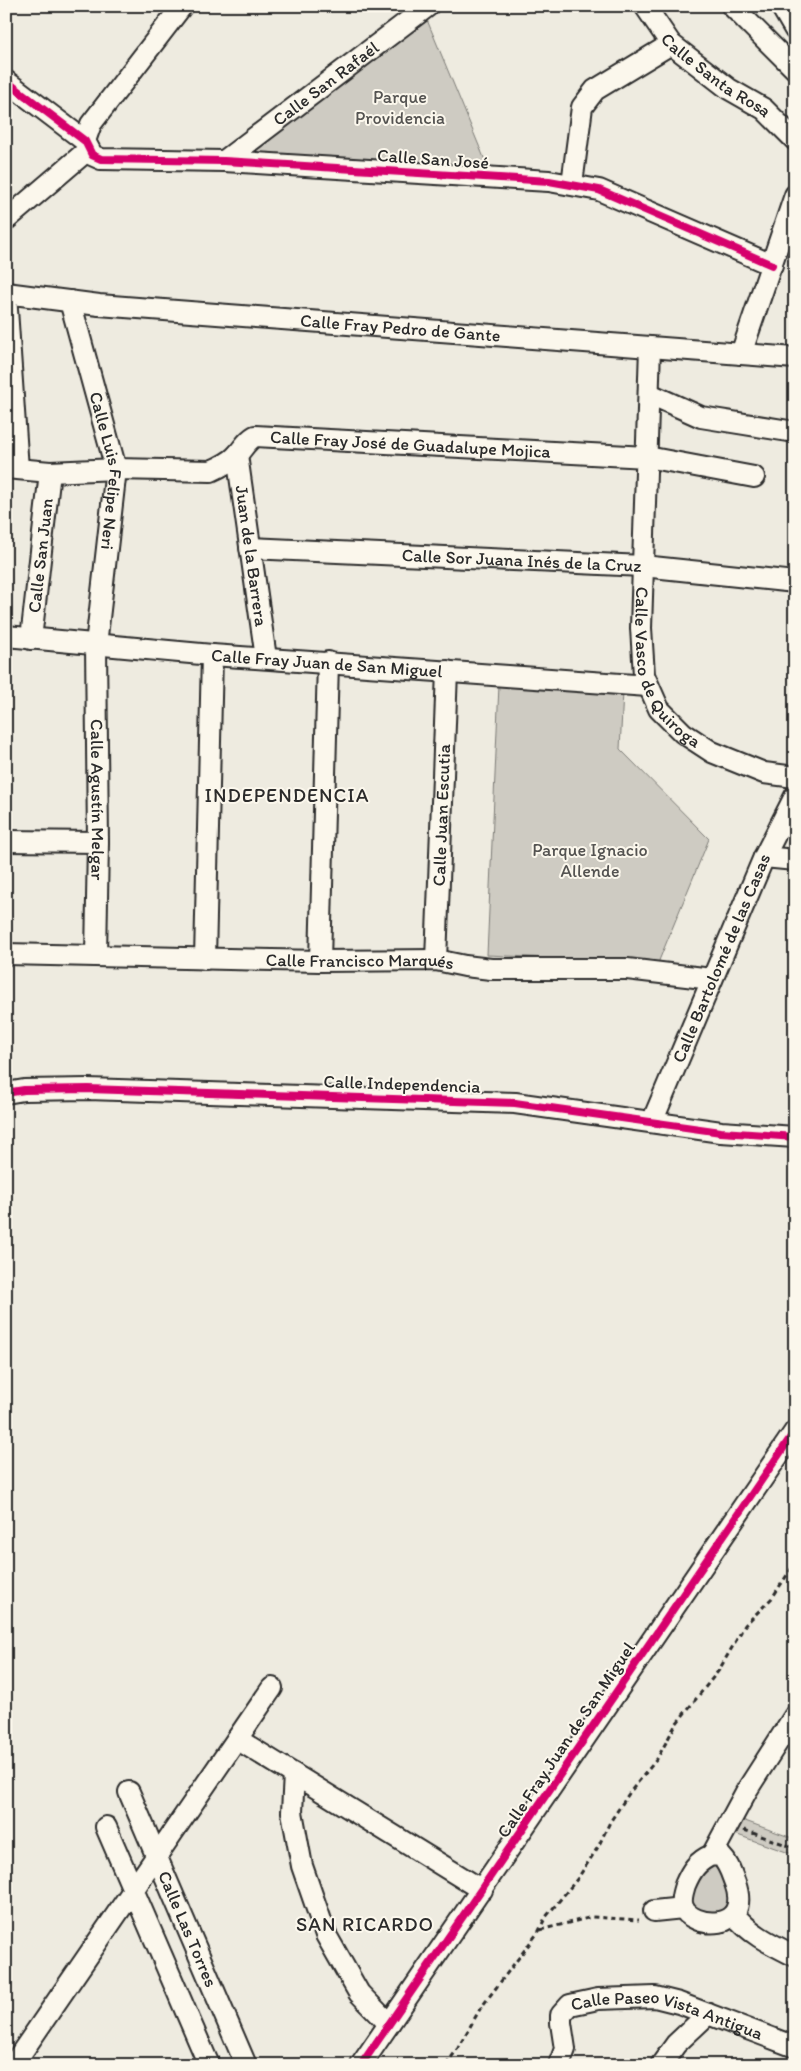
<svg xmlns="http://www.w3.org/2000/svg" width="801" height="2071" font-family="Itim,sans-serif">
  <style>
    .green { fill: #cecbc2; stroke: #7c7b76 }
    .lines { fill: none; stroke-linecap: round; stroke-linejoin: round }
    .minor-casing { stroke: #2b2b2b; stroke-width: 24 }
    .path { stroke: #2b2b2b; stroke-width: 3; stroke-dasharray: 5 4; stroke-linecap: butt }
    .minor { stroke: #fbf7ec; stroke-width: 20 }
    .cycleway-casing { stroke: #fbf7ec; stroke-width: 11 }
    .cycleway { stroke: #d6006c; stroke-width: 8 }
    .labels { text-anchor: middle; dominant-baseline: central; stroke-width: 4; stroke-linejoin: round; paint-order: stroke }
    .street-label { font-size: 18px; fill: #2b2b2b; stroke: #fbf7ec }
    .park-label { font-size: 18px; fill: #545351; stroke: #fbf7ec }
    .quarter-label { font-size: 20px; letter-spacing: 1px; fill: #2b2b2b; stroke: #fbf7ec }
  </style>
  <rect width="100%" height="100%" fill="#eeebe0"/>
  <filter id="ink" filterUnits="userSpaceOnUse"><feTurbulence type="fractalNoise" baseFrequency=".02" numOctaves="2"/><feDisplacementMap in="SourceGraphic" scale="10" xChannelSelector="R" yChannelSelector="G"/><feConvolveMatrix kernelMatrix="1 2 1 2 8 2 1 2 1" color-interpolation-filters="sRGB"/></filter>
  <g filter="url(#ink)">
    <g class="green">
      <polygon points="425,15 489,170 240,156"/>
      <polygon points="499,685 623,692 620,749 709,839 658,963 487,955"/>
      <polygon points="734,1817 795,1839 795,1855 726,1831"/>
      <polygon points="721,1856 734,1914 690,1916 691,1871"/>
    </g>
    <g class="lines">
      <defs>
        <g id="minor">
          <path id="s1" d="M645,6L671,44L729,89L764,109L795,140"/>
          <polyline points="732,6 795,69"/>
          <polyline points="781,6 795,30"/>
          <polyline points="6,81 85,141 92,155 101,159 224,161 549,181 599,190 772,265"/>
          <polyline points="85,141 91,124 182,6"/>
          <path id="s2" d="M224,161L428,6"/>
          <polyline points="572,184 582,107 595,90 671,44"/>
          <polyline points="6,220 89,149"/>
          <path id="s3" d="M6,293L99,305L795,358"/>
          <polyline points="6,295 18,469"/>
          <path id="s4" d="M70,301L116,469L96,645L98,842L96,956"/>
          <path id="s5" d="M650,347L641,628L644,675L659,709L683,733L712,752L764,773L795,777"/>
          <polyline points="741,354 795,195"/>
          <polyline points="650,394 701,417 795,432"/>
          <path id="s6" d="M237,455L266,658"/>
          <path id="s7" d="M6,468L50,472L116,469L211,471C220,467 229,463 236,456C243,449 246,441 255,436L647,457L754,477"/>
          <path id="s8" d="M250,548L643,566L795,582"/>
          <path id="s9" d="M6,636L212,655L648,686"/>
          <path id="s10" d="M31,639L50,472"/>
          <polyline points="6,841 98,842"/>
          <polyline points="764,857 795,860"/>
          <path id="s11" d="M6,954L320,961L436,960L465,966L491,969H627L712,979"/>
          <polyline points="205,959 212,655"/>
          <path id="s12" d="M436,960L447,671"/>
          <polyline points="320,961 328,662"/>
          <polyline points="6,1093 24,1090 88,1089 515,1103 721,1132 795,1137"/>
          <path id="s13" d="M652,1122L764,857L795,796"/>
          <polyline points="237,1739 482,1890"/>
          <polyline points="294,1774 292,1812 302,1866 326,1935 359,1993 389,2024"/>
          <path id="s14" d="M129,1792L246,2065"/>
          <polyline points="106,1827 209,2065"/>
          <path d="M712,1855L721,1856C729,1864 731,1873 735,1883C753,1933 691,1929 683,1907C680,1900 683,1892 685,1885C691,1871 697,1861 712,1855Z"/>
          <polyline points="712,1855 747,1790 795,1715"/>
          <polyline points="654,1911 683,1908"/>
          <path d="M734,1914C749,1934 773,1945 795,1956"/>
          <polyline points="13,2065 272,1688"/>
          <polyline points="361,2065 795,1431"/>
          <path id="s15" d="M559,2065L565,2049L561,2023V2015L570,2005L598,1999L655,1997L679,2003L795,2047"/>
          <polyline points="661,2065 676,2044 708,2014"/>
        </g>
      </defs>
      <use href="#minor" class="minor-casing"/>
      <g class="path">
        <polyline points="744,1830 795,1848"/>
        <polyline points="540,1930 592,1917 639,1920"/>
        <polyline points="446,2065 458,2048 480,2009 539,1931 545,1918 578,1878 598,1847 610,1822 630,1792 657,1759 676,1724 719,1670 745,1625 772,1598 795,1563"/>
      </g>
      <use href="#minor" class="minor"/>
      <defs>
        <g id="cycleway">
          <polyline points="6,81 85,141 92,155 101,159 224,161 549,181 599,190 772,265"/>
          <polyline points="6,1093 24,1090 88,1089 515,1103 721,1132 795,1137"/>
          <polyline points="361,2065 795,1431"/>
        </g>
      </defs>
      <use href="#cycleway" class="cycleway-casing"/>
      <use href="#cycleway" class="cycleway"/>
    </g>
  </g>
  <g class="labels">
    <g class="street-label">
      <text stroke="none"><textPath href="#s1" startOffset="101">Calle Santa Rosa</textPath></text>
      <text stroke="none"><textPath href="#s2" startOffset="128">Calle San Rafaél</textPath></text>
      <text transform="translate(433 159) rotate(4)">Calle San José</text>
      <text stroke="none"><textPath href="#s3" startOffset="396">Calle Fray Pedro de Gante</textPath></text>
      <text stroke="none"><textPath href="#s7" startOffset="418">Calle Fray José de Guadalupe Mojica</textPath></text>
      <text stroke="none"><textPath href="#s4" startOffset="175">Calle Luis Felipe Neri</textPath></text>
      <text stroke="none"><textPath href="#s10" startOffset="84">Calle San Juan</textPath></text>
      <text stroke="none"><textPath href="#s6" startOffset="102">Juan de la Barrera</textPath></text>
      <text stroke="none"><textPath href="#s8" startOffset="272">Calle Sor Juana Inés de la Cruz</textPath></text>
      <text stroke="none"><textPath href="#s9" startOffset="322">Calle Fray Juan de San Miguel</textPath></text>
      <text stroke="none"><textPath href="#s5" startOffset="329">Calle Vasco de Quiroga</textPath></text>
      <text stroke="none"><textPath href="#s4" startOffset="506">Calle Agustín Melgar</textPath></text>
      <text stroke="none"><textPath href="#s12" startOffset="145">Calle Juan Escutia</textPath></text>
      <text stroke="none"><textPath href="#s13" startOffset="178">Calle Bartolomé de las Casas</textPath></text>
      <text stroke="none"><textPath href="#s11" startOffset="354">Calle Francisco Marqués</textPath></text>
      <text transform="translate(402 1084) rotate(2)">Calle Independencia</text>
      <text transform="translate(566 1740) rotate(-56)">Calle Fray Juan de San Miguel</text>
      <text stroke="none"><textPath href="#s14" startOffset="149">Calle Las Torres</textPath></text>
      <text stroke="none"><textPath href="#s15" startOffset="165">Calle Paseo Vista Antigua</textPath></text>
    </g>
    <g class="park-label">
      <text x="400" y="97">Parque<tspan x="400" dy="21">Providencia</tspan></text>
      <text x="590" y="850">Parque Ignacio<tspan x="590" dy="21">Allende</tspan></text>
    </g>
    <g class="quarter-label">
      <text x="287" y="795">INDEPENDENCIA</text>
      <text x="365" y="1924">SAN RICARDO</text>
    </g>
  </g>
  <rect width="801" height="2071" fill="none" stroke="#fbf7ec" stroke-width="25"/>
  <rect x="12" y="12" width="776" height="2046" fill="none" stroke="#2b2b2b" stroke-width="2" filter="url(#ink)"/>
</svg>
